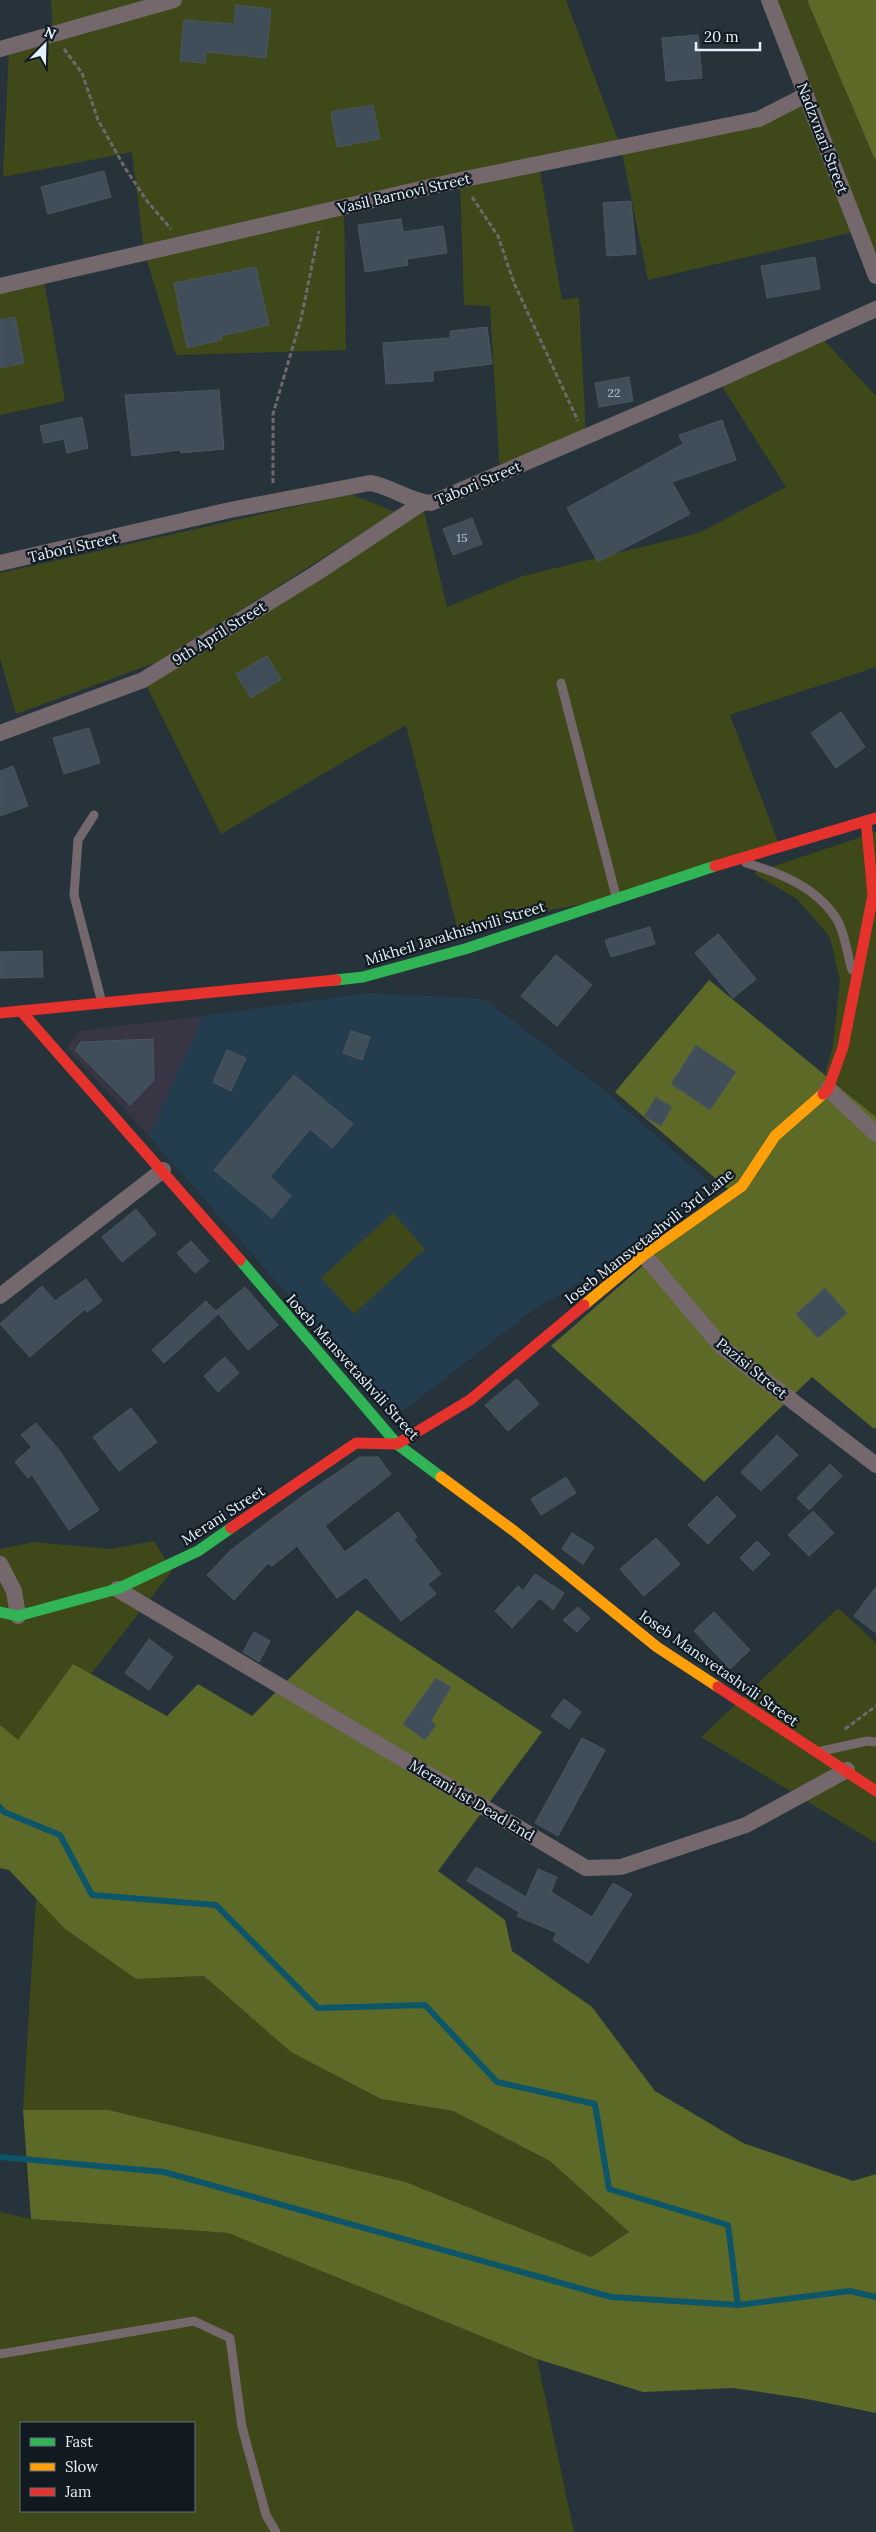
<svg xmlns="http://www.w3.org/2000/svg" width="876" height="2532" font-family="Lora,serif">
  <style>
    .commercial { fill: #383545 }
    .built { fill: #243d4e }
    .green { fill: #3e4818; fill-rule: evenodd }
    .forest { fill: #5d6927 }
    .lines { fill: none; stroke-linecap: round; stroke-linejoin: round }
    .stream { stroke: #0d5669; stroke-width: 6 }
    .building { fill: #404e59; stroke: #4c565d }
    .path { stroke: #6d696e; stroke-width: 3; stroke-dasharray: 5 2.5; stroke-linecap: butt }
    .lane { stroke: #74686d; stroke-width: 9 }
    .street { stroke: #74686d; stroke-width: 16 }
    .fast { stroke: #30b455; stroke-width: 11 }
    .slow { stroke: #ff9f0a; stroke-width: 11 }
    .jam { stroke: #e5322d; stroke-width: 11 }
    .labels { text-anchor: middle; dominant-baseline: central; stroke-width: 4.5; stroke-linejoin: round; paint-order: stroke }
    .number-label { font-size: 12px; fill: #bbc8d2 }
    .street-label { font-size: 15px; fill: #e4f0fa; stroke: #111a21 }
  </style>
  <rect width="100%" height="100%" fill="#27333b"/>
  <polygon class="commercial" points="203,1016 149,1136 67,1048 78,1031"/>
  <polygon class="built" points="368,993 484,999 600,1087 708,1181 634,1250 529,1313 395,1417 149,1136 203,1016"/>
  <g class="green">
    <polygon points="51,0 566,0 621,148 759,119 806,96 769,0 807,0 876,162 876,276 858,231 648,280 621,148 539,165 562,300 579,297 586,437 500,474 490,306 464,305 460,180 344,207 346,350 176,355 144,251 132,152 3,177 9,48 53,34"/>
    <polygon points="43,275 65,401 0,415 0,286"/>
    <polygon points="819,335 876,396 876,667 730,715 780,847 616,898 457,927 406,725 221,834 147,687 422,503 447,607 523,576 699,533 786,487 718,380"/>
    <polygon points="351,494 395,512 160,661 16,714 0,658 0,573"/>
    <polygon points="876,832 876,1117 825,1074 833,1046 840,981 830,937 797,899 753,873"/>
    <polygon points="393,1213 425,1249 354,1314 321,1278"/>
    <polygon points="154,1541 172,1571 91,1674 73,1664 18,1741 0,1725 0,1549 34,1542 110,1549"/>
    <polygon points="838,1608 876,1643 876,1843 701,1737"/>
    <polygon points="36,1898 65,1929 136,1979 204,1976 292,2052 381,2099 453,2111 550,2161 629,2232 591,2257 406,2182 109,2110 23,2110"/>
    <path d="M0,2212L31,2219L228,2233L537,2359L574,2532H0ZM21,2423H194V2511H21Z"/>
  </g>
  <g class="forest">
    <polygon points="807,0 876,0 876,162"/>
    <polygon points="709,980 876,1117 876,1427 874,1429 812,1377 704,1482 551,1346 729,1190 615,1092"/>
    <polygon points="357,1610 542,1732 438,1871 505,1920 512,1951 592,2007 655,2091 743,2143 853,2181 876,2174 876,2413 807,2399 733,2388 643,2392 537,2359 228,2233 31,2219 23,2110 109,2110 406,2182 591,2257 629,2232 550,2161 453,2111 381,2099 291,2052 204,1976 136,1979 65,1929 9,1870 0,1868 0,1725 18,1740 73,1664 167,1716 198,1684 252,1716"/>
  </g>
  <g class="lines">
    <g class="stream">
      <polyline points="0,1807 4,1812 60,1835 92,1895 216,1905 318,2008 425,2005 497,2082 595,2104 609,2189 728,2225 738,2305 850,2291 876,2297"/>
      <polyline points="0,2157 164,2172 611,2297 738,2305"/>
    </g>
  </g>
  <g class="building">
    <polygon points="236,5 271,9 266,58 206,52 205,63 180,61 184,20 234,24"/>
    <polygon points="698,35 702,78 666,81 662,38"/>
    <polygon points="373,105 380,139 337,147 331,112"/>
    <polygon points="104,171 111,197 48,214 41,187"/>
    <polygon points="631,201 636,254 607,256 603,203"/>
    <polygon points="401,219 403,232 443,226 447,253 407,259 408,265 365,272 358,225"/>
    <polygon points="815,257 820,289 767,298 761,266"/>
    <polygon points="256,267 269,325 221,336 222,340 187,348 174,283"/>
    <polygon points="15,317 24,363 0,368 0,320"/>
    <polygon points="487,327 492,364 433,371 433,381 386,384 383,343 450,338 450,331"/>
    <polygon points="629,377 633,401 599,407 595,383"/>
    <polygon points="219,390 224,449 181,453 180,450 132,456 125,395"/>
    <polygon points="82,417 88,448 67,453 64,439 44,443 40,426"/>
    <polygon points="722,420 736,460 672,482 690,514 598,562 567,508 683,444 679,435"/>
    <polygon points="472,518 482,544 453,555 443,529"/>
    <polygon points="267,656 281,679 251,698 236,674"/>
    <polygon points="841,712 865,747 836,768 811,733"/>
    <polygon points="89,728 100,763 64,774 53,738"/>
    <polygon points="13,766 28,806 0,816 0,771"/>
    <polygon points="650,927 655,944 611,957 605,940"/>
    <polygon points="718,934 756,979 733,998 695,953"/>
    <polygon points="42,951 43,977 0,978 0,952"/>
    <polygon points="556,955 592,985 557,1026 521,996"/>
    <polygon points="351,1031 370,1037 362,1060 343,1053"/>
    <polygon points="153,1039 154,1080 130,1105 75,1050 81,1042"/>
    <polygon points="696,1045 736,1072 710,1110 671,1084"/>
    <polygon points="227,1050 246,1058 231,1091 213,1082"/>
    <polygon points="294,1075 353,1124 332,1148 310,1129 270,1177 291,1196 272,1218 214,1170"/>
    <polygon points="656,1097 672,1107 661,1126 644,1116"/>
    <polygon points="136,1209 156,1234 122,1262 102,1237"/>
    <polygon points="191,1241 209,1261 195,1273 177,1253"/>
    <polygon points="86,1279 102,1301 87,1312 85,1309 30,1357 0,1324 42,1286 55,1301"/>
    <polygon points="245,1287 278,1325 248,1350 216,1311"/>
    <polygon points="825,1288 847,1313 818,1338 796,1314"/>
    <polygon points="206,1301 218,1314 164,1363 152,1350"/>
    <polygon points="225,1357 239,1373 218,1392 204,1376"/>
    <polygon points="517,1379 539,1404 508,1431 485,1405"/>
    <polygon points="131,1408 157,1442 119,1471 93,1437"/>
    <polygon points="36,1423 59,1450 99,1510 69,1530 32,1475 28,1478 15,1462 32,1447 21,1435"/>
    <polygon points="777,1435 798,1455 761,1491 741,1472"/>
    <polygon points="360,1457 378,1457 391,1474 325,1526 345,1552 398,1512 417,1537 414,1540 441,1574 428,1584 436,1594 401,1621 366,1577 337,1598 297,1546 272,1566 268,1563 234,1600 207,1575 231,1550 301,1497"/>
    <polygon points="830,1464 842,1476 809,1510 797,1498"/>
    <polygon points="566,1477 576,1493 541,1515 531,1499"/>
    <polygon points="717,1496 736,1516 708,1544 688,1525"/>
    <polygon points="813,1511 834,1533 809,1556 788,1535"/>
    <polygon points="572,1533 594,1547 583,1564 562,1549"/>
    <polygon points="656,1538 680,1564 644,1596 620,1569"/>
    <polygon points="757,1541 770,1554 753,1571 740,1558"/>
    <polygon points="535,1574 564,1593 553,1610 540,1598 512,1628 495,1611 518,1586 523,1591"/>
    <polygon points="876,1587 876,1633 854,1616"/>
    <polygon points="578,1607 590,1618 577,1632 563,1620"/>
    <polygon points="714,1612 750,1650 730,1669 694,1631"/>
    <polygon points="254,1632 270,1641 259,1662 243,1652"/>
    <polygon points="149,1639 173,1657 149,1690 125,1673"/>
    <polygon points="436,1678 451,1687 431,1721 436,1725 425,1740 403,1724"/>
    <polygon points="564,1699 581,1712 569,1729 551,1716"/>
    <polygon points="582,1738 605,1750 558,1836 535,1823"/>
    <polygon points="476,1867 526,1897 538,1869 557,1877 551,1892 592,1917 613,1883 632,1894 588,1963 553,1940 557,1933 517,1916 519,1912 467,1881"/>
  </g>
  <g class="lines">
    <g class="path">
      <polyline points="64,49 82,73 98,120 125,168 147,201 171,229"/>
      <polyline points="472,197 498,236 514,283 578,421"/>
      <polyline points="273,483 273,414 301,319 319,231"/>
      <polyline points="845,1729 876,1706"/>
    </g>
    <g class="lane">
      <polyline points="561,683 616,896"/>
      <polyline points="94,815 78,840 74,895 102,1003"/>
      <path d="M746,863C780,873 816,887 836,918C845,932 847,954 852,970"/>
      <polyline points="822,1751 867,1741 876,1742"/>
      <polyline points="0,2354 194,2321 230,2338 242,2427 266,2515 276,2532"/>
    </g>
    <g class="street">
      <polyline points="769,0 876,276"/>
      <polyline points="0,49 174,0"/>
      <polyline points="0,286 460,180 759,119 806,95"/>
      <path d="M0,563L230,510L370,483C391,486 410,502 431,503L718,380L876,309"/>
      <polyline points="0,733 143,680 315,574 422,503"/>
      <polyline points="828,1089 876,1134"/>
      <polyline points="644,1255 722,1347 876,1465"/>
      <polyline points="0,1296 163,1170"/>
      <polyline points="0,1564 14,1591 18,1616"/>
      <polyline points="117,1589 586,1868 621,1867 746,1825 847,1770"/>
    </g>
    <g class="fast">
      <polyline points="336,980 363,977 465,949 715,866"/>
      <polyline points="240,1260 397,1444 441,1477"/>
      <polyline points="0,1612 18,1616 117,1589 198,1551 231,1528"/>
    </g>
    <g class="slow">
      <polyline points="584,1305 644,1255 742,1186 775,1136 823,1094"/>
      <polyline points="441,1477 514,1531 657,1647 718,1687"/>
    </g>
    <g class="jam">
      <polyline points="715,866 876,818"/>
      <polyline points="21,1011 240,1260"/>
      <polyline points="0,1013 336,980"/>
      <polyline points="823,1094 828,1089 843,1047 873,895 866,821"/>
      <polyline points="231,1528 356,1443 397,1444 470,1400 584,1305"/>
      <polyline points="718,1687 876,1791"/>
    </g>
  </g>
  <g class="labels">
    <g class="number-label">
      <text x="614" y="392">22</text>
      <text x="462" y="537">15</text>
    </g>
    <g class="street-label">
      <text transform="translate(823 138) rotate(69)">Nadzvnari Street</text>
      <text transform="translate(404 193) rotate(-13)">Vasil Barnovi Street</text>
      <text transform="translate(478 483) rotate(-23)">Tabori Street</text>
      <text transform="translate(73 547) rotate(-13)">Tabori Street</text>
      <text transform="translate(219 633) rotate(-32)">9th April Street</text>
      <text transform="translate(455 933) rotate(-17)">Mikheil Javakhishvili Street</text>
      <text transform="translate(649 1236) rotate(-38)">Ioseb Mansvetashvili 3rd Lane</text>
      <text transform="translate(353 1367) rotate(48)">Ioseb Mansvetashvili Street</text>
      <text transform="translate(752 1368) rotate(39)">Pazisi Street</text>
      <text transform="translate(223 1515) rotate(-33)">Merani Street</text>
      <text transform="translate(719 1668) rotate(35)">Ioseb Mansvetashvili Street</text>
      <text transform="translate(472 1800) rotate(31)">Merani 1st Dead End</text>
    </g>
  </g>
  <rect x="20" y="2422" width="175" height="90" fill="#111a21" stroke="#657078"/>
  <rect x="30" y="2438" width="25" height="8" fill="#30b455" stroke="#657078"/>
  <text x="65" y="2447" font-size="15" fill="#e4f0fa">Fast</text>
  <rect x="30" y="2463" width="25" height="8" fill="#ff9f0a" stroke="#657078"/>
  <text x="65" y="2472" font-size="15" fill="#e4f0fa">Slow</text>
  <rect x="30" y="2488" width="25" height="8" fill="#e5322d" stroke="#657078"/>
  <text x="65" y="2497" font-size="15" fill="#e4f0fa">Jam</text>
  <g transform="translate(45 45) rotate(23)" stroke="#111a21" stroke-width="4" paint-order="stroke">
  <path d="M0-4L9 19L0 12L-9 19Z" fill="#e4f0fa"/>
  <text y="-8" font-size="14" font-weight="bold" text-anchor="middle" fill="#e4f0fa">N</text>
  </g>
  <path d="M696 42v8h64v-8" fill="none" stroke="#e4f0fa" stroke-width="2.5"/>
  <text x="704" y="42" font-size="15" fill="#e4f0fa" stroke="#111a21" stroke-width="4" paint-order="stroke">20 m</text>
</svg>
